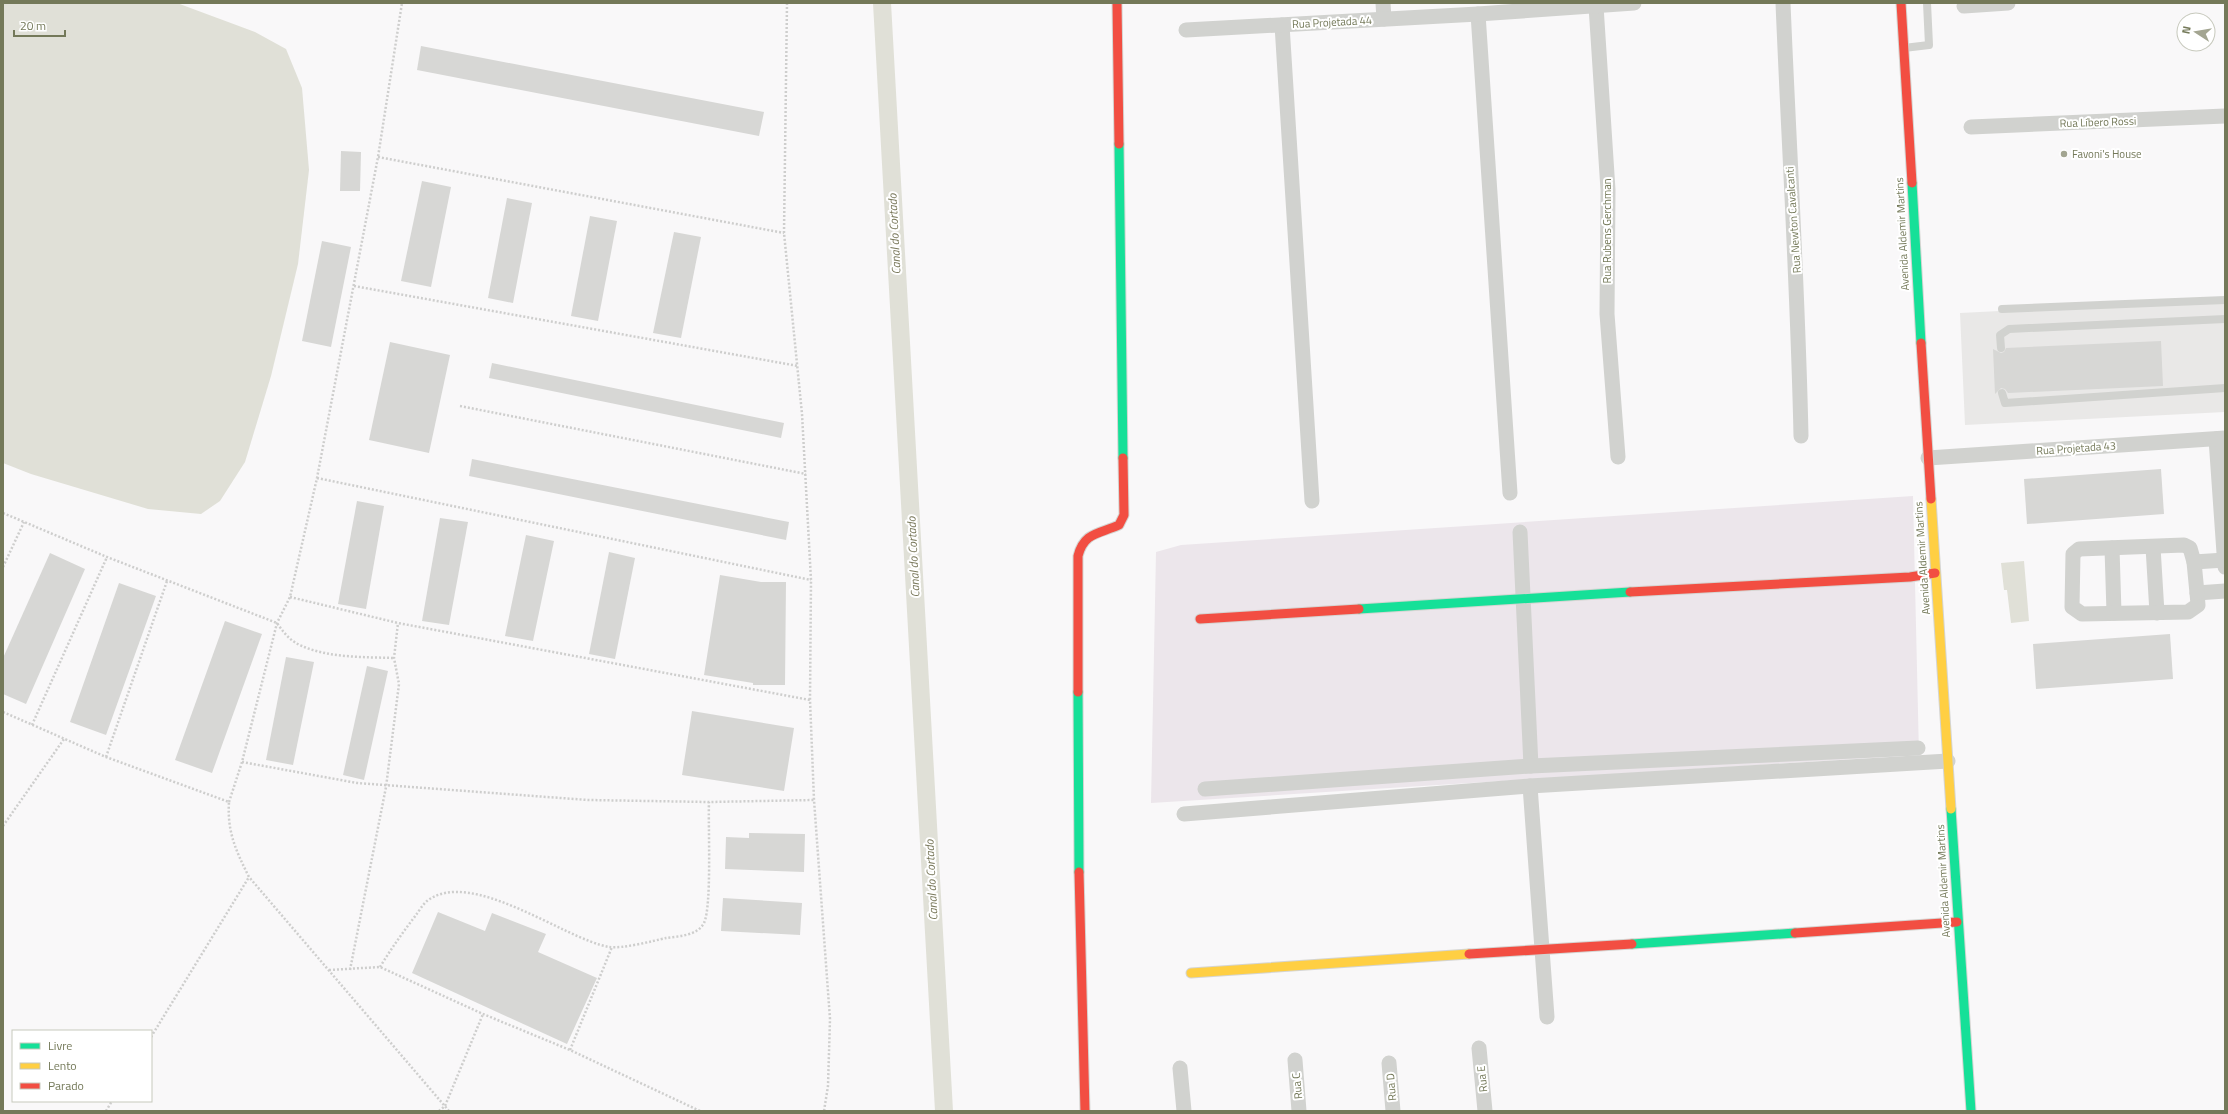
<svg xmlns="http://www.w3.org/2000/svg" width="2228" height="1114" font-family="'Titillium Web',sans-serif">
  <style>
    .built { fill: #e9e8e7 }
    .green { fill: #ece6eb }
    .water { fill: #e0e0d7 }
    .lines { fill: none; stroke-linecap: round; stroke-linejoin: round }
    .canal { stroke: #e0e0d7; stroke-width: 18 }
    .building { fill: #d7d7d5 }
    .fast-casing { stroke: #d5d5d2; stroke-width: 11 }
    .slow-casing { stroke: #d5d5d2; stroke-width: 11 }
    .jam-casing { stroke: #d5d5d2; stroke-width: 11 }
    .path { stroke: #cececd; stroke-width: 2.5; stroke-dasharray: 2 2; stroke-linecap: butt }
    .lane { stroke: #d1d2cf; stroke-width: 8 }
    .street { stroke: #d1d2cf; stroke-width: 15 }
    .fast { stroke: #16e098; stroke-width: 9 }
    .slow { stroke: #ffcf43; stroke-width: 9 }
    .jam { stroke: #f24e42; stroke-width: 9 }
    .poi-dot { fill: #a3a591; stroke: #fff; stroke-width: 1.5 }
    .labels { text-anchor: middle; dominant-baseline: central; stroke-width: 4; stroke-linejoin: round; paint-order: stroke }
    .street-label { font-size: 11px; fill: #747959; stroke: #fff }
    .poi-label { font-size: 11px; fill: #747959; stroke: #fff; text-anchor: start }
    .water-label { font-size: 12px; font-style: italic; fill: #777658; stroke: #fff }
  </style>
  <rect width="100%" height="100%" fill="#f9f8f9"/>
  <polygon class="built" points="2225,300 2225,412 1965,425 1960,313"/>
  <polygon class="green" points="1913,496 1919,755 1151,803 1156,552 1181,545"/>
  <g class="water">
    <polygon points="3,3 177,3 255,32 286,49 302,88 309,170 298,264 271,376 245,462 220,501 201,514 148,509 31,474 3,463"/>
    <polygon points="2024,561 2029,621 2011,623 2007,590 2004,590 2001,563"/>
  </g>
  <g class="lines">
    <polyline class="canal" points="882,3 944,1111"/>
  </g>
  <g class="building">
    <polygon points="421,46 764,112 759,136 417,70"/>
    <polygon points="341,151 361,152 360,191 340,191"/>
    <polygon points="422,181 451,187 431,287 401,281"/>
    <polygon points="507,198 532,203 513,303 488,298"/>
    <polygon points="590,216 617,221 598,321 571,316"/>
    <polygon points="674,232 701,237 681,338 653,333"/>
    <polygon points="322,241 351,247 331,347 302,341"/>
    <polygon points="2161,341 2163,386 2008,393 2005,389 2001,388 1995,394 1993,349 2001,353 2004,352 2006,348"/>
    <polygon points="390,342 450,355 429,453 369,440"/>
    <polygon points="492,363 784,423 781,438 489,378"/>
    <polygon points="472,459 789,522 786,540 469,476"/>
    <polygon points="2161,469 2164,514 2027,524 2024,479"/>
    <polygon points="357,501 384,506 366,609 338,604"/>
    <polygon points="440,518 468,522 449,625 422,621"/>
    <polygon points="526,535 554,541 533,641 505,636"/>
    <polygon points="609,552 635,558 615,659 589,654"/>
    <polygon points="50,553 85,569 26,704 3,694 3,658"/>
    <polygon points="720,575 761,582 786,582 785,685 753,685 753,683 704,675"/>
    <polygon points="119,583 156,596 106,735 70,722"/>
    <polygon points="225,621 262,634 212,773 175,760"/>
    <polygon points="2170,634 2173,679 2036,689 2033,644"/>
    <polygon points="286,657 314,662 293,765 266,760"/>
    <polygon points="367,666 388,671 364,780 343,775"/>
    <polygon points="692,711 794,728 784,791 682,775"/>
    <polygon points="749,833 805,834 804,872 725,869 726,837 749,838"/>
    <polygon points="723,898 802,903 800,935 721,931"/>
    <polygon points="438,912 485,931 492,913 546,934 538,952 597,978 567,1044 412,973"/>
  </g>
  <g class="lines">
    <defs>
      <g id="fast">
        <polyline points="1119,144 1123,458"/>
        <polyline points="1912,183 1921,343"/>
        <polyline points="1359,609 1630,592"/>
        <polyline points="1078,692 1079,872"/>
        <polyline points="1951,809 1971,1111"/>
        <polyline points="1632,944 1795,933"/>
      </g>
      <g id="slow">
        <polyline points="1931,499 1951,809"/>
        <polyline points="1191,973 1469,954"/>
      </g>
      <g id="jam">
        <polyline points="1117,3 1119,144"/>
        <polyline points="1901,3 1912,183"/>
        <polyline points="1921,343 1931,499"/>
        <polyline points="1630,592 1910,577 1935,573"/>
        <polyline points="1200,619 1359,609"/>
        <path d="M1078,692V556C1084,532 1099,534 1119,525L1124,515L1123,458"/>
        <polyline points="1079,872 1085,1111"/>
        <polyline points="1795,933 1957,922"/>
        <polyline points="1469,954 1632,944"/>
      </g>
    </defs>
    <use href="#fast" class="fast-casing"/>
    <use href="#slow" class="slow-casing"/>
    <use href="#jam" class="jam-casing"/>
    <g class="path">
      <polyline points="787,3 784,233 802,414 811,580 810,700 814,800 830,1019 828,1086 824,1111"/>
      <polyline points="378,157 784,233"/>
      <polyline points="354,286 798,366"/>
      <polyline points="460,406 806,474"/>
      <polyline points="317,478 811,580"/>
      <path d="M3,513L107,557L277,623C283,632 291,642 302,646C329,658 365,657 394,658"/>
      <polyline points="3,567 24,522"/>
      <polyline points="290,597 398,623 810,700"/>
      <path d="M3,712L106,757L229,802C227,832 236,851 249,877L449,1111"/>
      <polyline points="32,725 107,557"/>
      <polyline points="106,757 167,581"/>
      <polyline points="242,762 357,783 588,800 709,802 814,800"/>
      <polyline points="229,802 242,762 277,623 290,597 317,478 378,157 402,3"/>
      <polyline points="3,826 64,739"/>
      <path d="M380,967C391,949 403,932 416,915C419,911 423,904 427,901C471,867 564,939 609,947C622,949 653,941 666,938C679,936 697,936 704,923C712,906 708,825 709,802"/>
      <polyline points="329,970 380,967 483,1014 570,1050 700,1111"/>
      <polyline points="350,970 386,787 399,684 394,658 398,623"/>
      <polyline points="151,1037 249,877"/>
      <polyline points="570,1050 612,947"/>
      <polyline points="106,1111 112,1101"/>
      <polyline points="439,1111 445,1106 483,1014"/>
    </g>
    <g class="lane">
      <polyline points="1904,48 1929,45 1927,3"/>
      <polyline points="2002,309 2225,300"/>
      <polyline points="2001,348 2000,335 2009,329 2225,319"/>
      <polyline points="2002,393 2005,403 2225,388"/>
    </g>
    <g class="street">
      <polyline points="1383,3 1384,19"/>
      <path d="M1783,3C1789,148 1798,292 1801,436"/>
      <polyline points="1596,6 1608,190 1607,314 1618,457"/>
      <polyline points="1964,6 2008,3"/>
      <polyline points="1478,14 1510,493"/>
      <polyline points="1282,25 1312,501"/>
      <polyline points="1186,30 1478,14 1634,3"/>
      <polyline points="1971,127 2225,116"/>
      <polyline points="2216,439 2225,567"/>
      <polyline points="1928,458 2225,438"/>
      <polyline points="1520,532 1531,766"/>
      <polyline points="2153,547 2157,613"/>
      <polyline points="2112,548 2114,613"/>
      <polyline points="2225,560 2194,562 2190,548 2184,545 2079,549 2073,554 2072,607 2082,614 2188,612 2198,605 2197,593 2225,591"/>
      <polyline points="2194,562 2197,593"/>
      <polyline points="1530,786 1547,1017"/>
      <polyline points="1205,789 1531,766 1918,748"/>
      <polyline points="1184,814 1530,786 1948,761"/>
      <polyline points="1479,1048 1485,1111"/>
      <polyline points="1295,1060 1299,1111"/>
      <polyline points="1389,1063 1393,1111"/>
      <polyline points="1180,1068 1184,1111"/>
    </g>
    <use href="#fast" class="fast"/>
    <use href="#slow" class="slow"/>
    <use href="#jam" class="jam"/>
  </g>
  <circle class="poi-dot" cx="2064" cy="154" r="4"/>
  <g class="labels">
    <g class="street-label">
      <text transform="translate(1332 22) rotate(-3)">Rua Projetada 44</text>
      <text transform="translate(2098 122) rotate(-2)">Rua Líbero Rossi</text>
      <text transform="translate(1793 220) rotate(-94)">Rua Newton Cavalcanti</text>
      <text transform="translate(1607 231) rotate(-90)">Rua Rubens Gerchman</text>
      <text transform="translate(1902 234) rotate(-93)">Avenida Aldemir Martins</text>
      <text transform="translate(2076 448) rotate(-4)">Rua Projetada 43</text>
      <text transform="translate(1922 558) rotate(-94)">Avenida Aldemir Martins</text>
      <text transform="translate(1943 881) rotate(-93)">Avenida Aldemir Martins</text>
      <text transform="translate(1482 1079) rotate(-96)">Rua E</text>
      <text transform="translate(1297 1086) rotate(-95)">Rua C</text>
      <text transform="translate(1391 1087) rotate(-95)">Rua D</text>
    </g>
    <g class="poi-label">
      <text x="2072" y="154">Favoni's House</text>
    </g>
    <g class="water-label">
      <text transform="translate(894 234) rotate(-93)">Canal do Cortado</text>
      <text transform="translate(913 557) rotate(-93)">Canal do Cortado</text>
      <text transform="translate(931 880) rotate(-93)">Canal do Cortado</text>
    </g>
  </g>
  <rect width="2228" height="1114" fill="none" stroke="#747959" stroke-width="8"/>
  <rect x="12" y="1030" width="140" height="72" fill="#ffffff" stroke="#c7c9bd"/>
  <rect x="20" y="1043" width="20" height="6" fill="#16e098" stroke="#c7c9bd"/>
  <text x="48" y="1050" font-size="12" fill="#747959">Livre</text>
  <rect x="20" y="1063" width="20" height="6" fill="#ffcf43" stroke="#c7c9bd"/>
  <text x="48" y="1070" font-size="12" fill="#747959">Lento</text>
  <rect x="20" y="1083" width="20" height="6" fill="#f24e42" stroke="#c7c9bd"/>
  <text x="48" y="1090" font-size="12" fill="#747959">Parado</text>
  <g transform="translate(2196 32) rotate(282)"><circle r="19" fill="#ffffff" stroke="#c7c9bd"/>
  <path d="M0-3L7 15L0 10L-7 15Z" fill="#a3a591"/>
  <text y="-6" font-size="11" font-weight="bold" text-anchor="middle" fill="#747959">N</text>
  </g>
  <path d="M14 30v6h51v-6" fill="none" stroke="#747959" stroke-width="2"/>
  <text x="20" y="30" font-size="12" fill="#747959" stroke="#ffffff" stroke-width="3" paint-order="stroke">20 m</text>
</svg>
